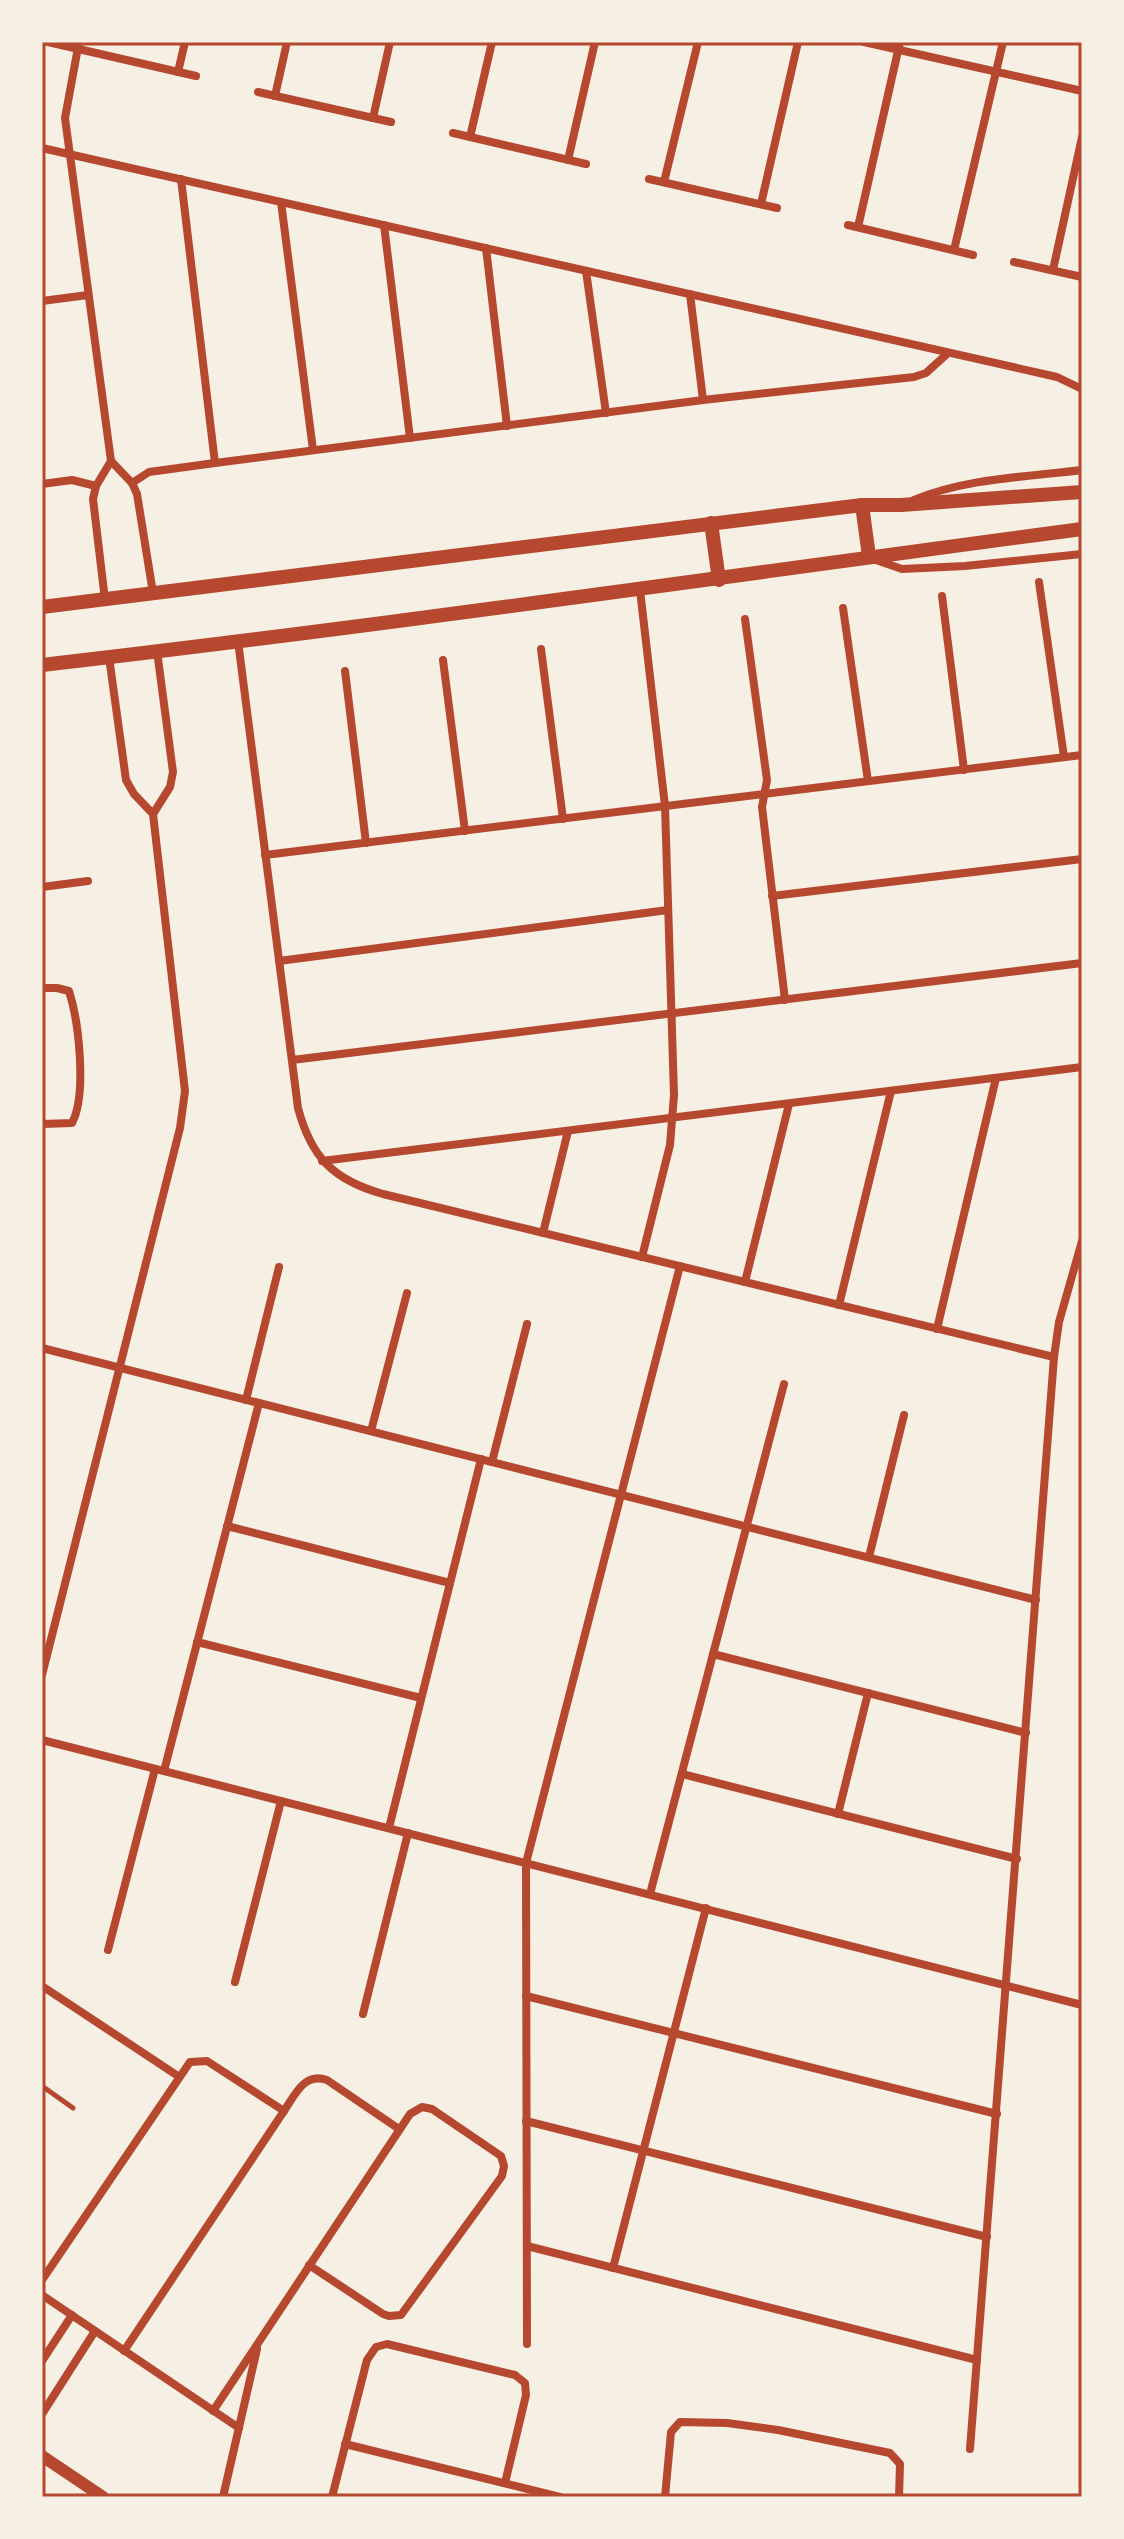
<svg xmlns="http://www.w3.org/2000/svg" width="1124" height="2539" font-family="'Open Sans',sans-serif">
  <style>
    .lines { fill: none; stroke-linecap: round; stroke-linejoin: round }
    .service { stroke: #b5482f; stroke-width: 5 }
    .minor { stroke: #b5482f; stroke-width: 8 }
    .tertiary { stroke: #b5482f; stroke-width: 12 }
    .secondary { stroke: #b5482f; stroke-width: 14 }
    .neatline { fill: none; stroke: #b5482f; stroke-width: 3 }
  </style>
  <rect width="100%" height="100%" fill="#f6efe4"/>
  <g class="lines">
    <polyline class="service" points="42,2086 73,2108"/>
    <g class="minor">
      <polyline points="48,42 196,76"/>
      <polyline points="79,42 65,118 111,461 96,486 93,499 105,600"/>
      <polyline points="864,42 1082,91"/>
      <polyline points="178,72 185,42"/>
      <polyline points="258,92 391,122"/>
      <polyline points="275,96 287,42"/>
      <polyline points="373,118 390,42"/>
      <polyline points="453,133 586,164"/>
      <polyline points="470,137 492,42"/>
      <polyline points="42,148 1057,377 1082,389"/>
      <polyline points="568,160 595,42"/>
      <polyline points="181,179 215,463"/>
      <polyline points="649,179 777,208"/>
      <polyline points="664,182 698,42"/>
      <polyline points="281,202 313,450"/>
      <polyline points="761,204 798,42"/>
      <polyline points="384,225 410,438"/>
      <polyline points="848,225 973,255"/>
      <polyline points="858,227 900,42"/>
      <polyline points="486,248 507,426"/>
      <polyline points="954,250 1003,42"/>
      <polyline points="1014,262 1082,277"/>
      <polyline points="1053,270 1082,137"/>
      <polyline points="586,271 606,413"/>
      <polyline points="690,294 703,400"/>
      <polyline points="42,301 88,295"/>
      <polyline points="111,461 132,483 137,494 153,593"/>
      <polyline points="132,483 149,472 215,463 703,400 914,377 926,373 948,353"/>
      <polyline points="42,484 72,480 96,486"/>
      <path d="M914,500C966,478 1027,477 1082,470"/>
      <polyline points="873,559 902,569 965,566 1082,554"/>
      <polyline points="1039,582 1064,757"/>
      <polyline points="640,590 665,806 674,1095 670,1145 642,1257"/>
      <polyline points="942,596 964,770"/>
      <polyline points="843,608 868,781"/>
      <polyline points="745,619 767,780 762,807 785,1000"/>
      <path d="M238,641L298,1108C311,1157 333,1180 383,1194L1054,1357"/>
      <polyline points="541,649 563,819"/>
      <polyline points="443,660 465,831"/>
      <polyline points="345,671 366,843"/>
      <polyline points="153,814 170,787 173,772 157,651"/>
      <polyline points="265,855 1082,755"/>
      <polyline points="42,887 88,881"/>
      <polyline points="772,896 1082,859"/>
      <polyline points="279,961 668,910"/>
      <path d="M42,988H57L69,991C79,1022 87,1095 72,1123L42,1124"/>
      <polyline points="292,1060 1082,963"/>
      <polyline points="322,1161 1082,1067"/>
      <polyline points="543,1233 568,1131"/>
      <polyline points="745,1282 789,1104"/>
      <polyline points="839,1305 891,1091"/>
      <polyline points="937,1329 996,1078"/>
      <polyline points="42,1348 1036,1600"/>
      <polyline points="246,1400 279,1267"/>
      <polyline points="371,1431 407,1293"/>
      <polyline points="492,1462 527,1324"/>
      <polyline points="227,1526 450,1583"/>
      <polyline points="869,1557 904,1415"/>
      <polyline points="197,1642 421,1698"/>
      <polyline points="713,1654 1026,1733"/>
      <polyline points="42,1675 180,1128 185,1091 153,814 134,794 126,780 109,657"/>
      <polyline points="42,1740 1082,2005"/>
      <polyline points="164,1771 259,1403"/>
      <polyline points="682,1774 1017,1859"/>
      <polyline points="838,1814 868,1693"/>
      <polyline points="389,1828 481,1459"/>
      <polyline points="650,1894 784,1384"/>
      <polyline points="108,1950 155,1769"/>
      <polyline points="235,1982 281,1801"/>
      <polyline points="42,1986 178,2076"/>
      <polyline points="526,1996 997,2114"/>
      <polyline points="363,2014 408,1833"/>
      <polyline points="526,2121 987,2237"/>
      <polyline points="527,2246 977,2360"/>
      <polyline points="613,2268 706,1908"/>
      <polyline points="42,2280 190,2062 207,2061 284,2111"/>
      <polyline points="42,2295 239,2428"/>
      <polyline points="527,2344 526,1863 680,1266"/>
      <path d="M124,2351L284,2111C295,2095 304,2072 327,2080L399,2129"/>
      <polyline points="42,2361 72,2315"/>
      <polyline points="213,2411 410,2114 422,2107 432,2109 501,2156 504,2166 502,2176 401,2315 389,2316 383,2314 309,2265"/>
      <polyline points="42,2414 95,2331"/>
      <polyline points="345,2444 560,2497"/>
      <polyline points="970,2449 1054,1357 1059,1322 1082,1241"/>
      <polyline points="223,2497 257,2349"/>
      <polyline points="332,2497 367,2360 376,2347 387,2344 515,2375 525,2383 526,2395 505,2483"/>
      <polyline points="665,2497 671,2432 680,2422 727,2423 778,2430 890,2453 900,2464 899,2497"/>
    </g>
    <polyline class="tertiary" points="42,2456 103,2497"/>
    <g class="secondary">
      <polyline points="862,505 869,556"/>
      <polyline points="711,523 719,580"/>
      <polyline points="42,607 862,505 901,505 1082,492"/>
      <path d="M42,665C389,625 735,575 1082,529"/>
    </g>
  </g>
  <rect width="1124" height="2539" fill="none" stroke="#f6efe4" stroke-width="88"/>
  <rect x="44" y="44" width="1036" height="2451" class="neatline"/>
</svg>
